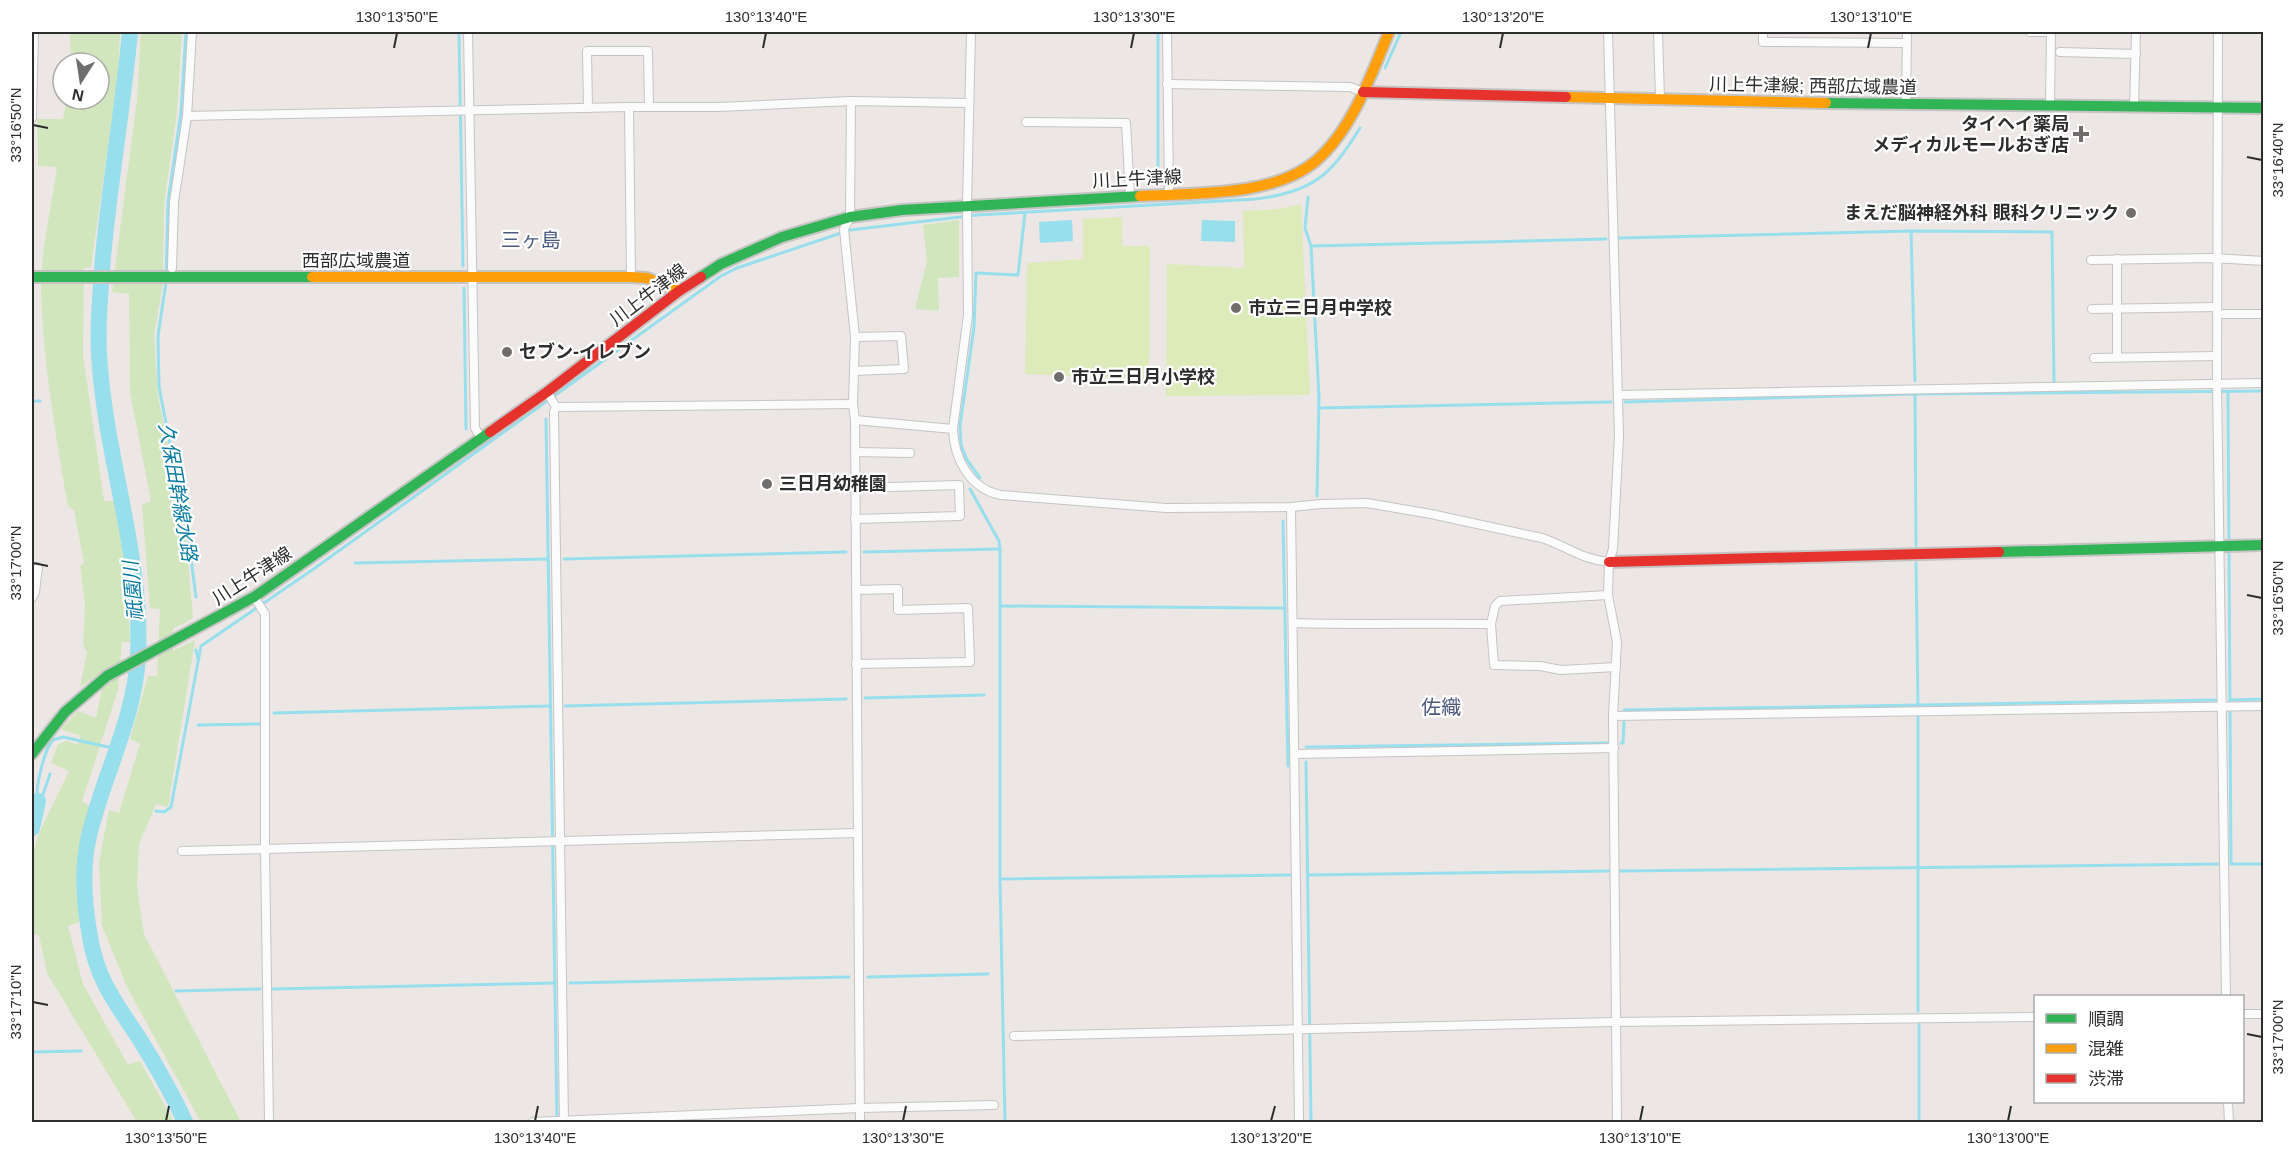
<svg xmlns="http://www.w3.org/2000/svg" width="2295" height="1154" font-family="Arial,'Noto Sans JP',sans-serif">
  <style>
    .green { fill: #d1e6bc }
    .pitch { fill: #ddeaba }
    .water { fill: #97dfed }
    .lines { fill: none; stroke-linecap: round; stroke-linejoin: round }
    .stream { stroke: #97dfed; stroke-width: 3 }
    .river { stroke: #97dfed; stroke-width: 16 }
    .street-casing { stroke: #c5c4c4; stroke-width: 10 }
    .fast-casing { stroke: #c5c4c4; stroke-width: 14 }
    .slow-casing { stroke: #c5c4c4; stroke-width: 14 }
    .jam-casing { stroke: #c5c4c4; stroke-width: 14 }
    .street { stroke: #fcfbfb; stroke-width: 8 }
    .fast { stroke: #30b455; stroke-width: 10 }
    .slow { stroke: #ff9f0a; stroke-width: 10 }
    .jam { stroke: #e5322d; stroke-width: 10 }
    .ticks { fill: none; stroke: #2d2d2d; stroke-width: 2 }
    .poi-dot { fill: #706e6d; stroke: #fff; stroke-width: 2 }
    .labels { text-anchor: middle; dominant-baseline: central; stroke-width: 4.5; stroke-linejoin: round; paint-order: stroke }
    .street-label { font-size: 18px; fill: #2d2d2d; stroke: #fff }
    .poi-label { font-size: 18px; font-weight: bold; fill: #2d2d2d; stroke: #fff; text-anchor: start }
    .neighbourhood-label { font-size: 20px; fill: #4c5a7f; stroke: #fff }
    .water-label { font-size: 20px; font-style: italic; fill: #0b7ca3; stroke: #fff }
    .neatline { fill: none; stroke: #2d2d2d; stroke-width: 2 }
    .ticks-label { font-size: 15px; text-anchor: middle; fill: #2d2d2d }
  </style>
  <rect width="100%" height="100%" fill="#ece7e4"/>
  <g class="green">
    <path d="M70,32H120L118,75L91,267L84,268L83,355L104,501H116L126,565L130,642H122L118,690L82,801L89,806L78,856L79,922L68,926L83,984L128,1065L140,1061L174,1122H137L47,973L39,935L32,934V856L39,833L69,771L51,763L58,744L67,741L78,745L81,736L61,729L78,711L96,718L106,669L80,687L87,652L83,645L85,605L80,566L84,563L74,510L68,506C56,438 43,360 41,291C40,254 52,204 57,167L38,166L37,119H63L67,99H99V63H71Z"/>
    <polygon points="141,32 182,32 177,113 164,204 163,283 154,335 158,396 186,537 193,618 173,629 173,651 195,640 168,807 156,804 139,844 137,886 144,934 241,1122 201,1122 128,989 102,926 99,862 109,810 119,813 140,744 130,739 148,676 157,676 160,609 150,608 142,505 151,501 130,393 129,294 112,292 137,99"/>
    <polygon points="959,220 959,277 938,278 939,311 915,309 927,261 923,225"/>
  </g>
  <g class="pitch">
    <polygon points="1301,204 1310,395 1166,396 1167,264 1244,268 1243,211 1279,209"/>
    <polygon points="1122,217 1122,246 1150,246 1149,379 1025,374 1027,263 1083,259 1083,219"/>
  </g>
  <g class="water">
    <polygon points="1072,220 1073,241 1040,243 1039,222"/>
    <polygon points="1202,220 1235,221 1235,242 1201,241"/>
  </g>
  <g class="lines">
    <g class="stream">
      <polyline points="186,32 181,112 168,202 166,282 158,336 159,387 188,536 196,597"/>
      <polyline points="459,32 463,266"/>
      <polyline points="1158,32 1158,183"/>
      <polyline points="1385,68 1401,32"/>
      <polyline points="1308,197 1305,228 1311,246 1319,397 1317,496"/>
      <polyline points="1911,231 1915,381"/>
      <polyline points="1619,238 1911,231 2052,232 2054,381"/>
      <polyline points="1311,246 1606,239"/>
      <polyline points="464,288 466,429"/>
      <polyline points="2228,392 2231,864 2264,864"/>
      <polyline points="1915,394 1916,546"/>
      <polyline points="32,401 40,401"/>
      <polyline points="1625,402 1915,394 2264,391"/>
      <polyline points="1319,408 1611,402"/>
      <polyline points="546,419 557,1121"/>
      <polyline points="980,478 967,460 961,445 960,426 974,327 976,273 1018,275 1025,213"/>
      <polyline points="970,489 999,541 1000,549 1000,879 1005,1122"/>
      <polyline points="1283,521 1288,766"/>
      <polyline points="864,552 1000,549"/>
      <polyline points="564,559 846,552"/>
      <polyline points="355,563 548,559"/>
      <polyline points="1916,563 1918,705"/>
      <polyline points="1000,606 1285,608"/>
      <polyline points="196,650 198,659"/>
      <polyline points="865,698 984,695"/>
      <polyline points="2230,700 2264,699"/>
      <polyline points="565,706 846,699"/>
      <polyline points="1624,710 2216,700"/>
      <polyline points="274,713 550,706"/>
      <polyline points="1918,717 1918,1011"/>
      <polyline points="198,725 259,724"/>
      <polyline points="1621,743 1623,743 1624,722"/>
      <polyline points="1306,747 1608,743"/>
      <polyline points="1306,762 1311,1122"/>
      <path d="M38,801C34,791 45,747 53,740C55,739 61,738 63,737L117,749"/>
      <polyline points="38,801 42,797 50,774"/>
      <path d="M156,811L164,812L171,807L201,646L315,568L721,276L737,268L850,230L977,215L1256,199C1313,192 1331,175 1360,128"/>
      <polyline points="1620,871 2220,864"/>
      <polyline points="1308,875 1609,871"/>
      <polyline points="1000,879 1290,875"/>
      <polyline points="868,977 988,974"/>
      <polyline points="570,983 849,977"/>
      <polyline points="273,989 555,983"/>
      <polyline points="176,991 260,989"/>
      <polyline points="1919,1024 1919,1122"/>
      <polyline points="32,1052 81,1051"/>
    </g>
    <g class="river">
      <path d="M130,32C123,107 110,181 103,257C101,289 97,321 99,353C104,455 143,553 138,656C135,718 103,776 89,836C81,869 84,904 90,937C98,984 118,1005 142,1043C158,1069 173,1095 185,1122"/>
      <polyline points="32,828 38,801"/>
    </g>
    <defs>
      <g id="street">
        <polyline points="468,32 475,428 481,438"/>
        <path d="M971,32L967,205L968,315L953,429C954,459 970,489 1001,495L1166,508L1291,507L1321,504L1367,503L1431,514L1542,538C1566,546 1583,560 1609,562"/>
        <polyline points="1167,32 1169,194"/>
        <polyline points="1608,32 1619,436 1613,549 1609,562 1608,595 1617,642 1613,716 1617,1122"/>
        <polyline points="1658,32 1660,99"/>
        <polyline points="1763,32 1763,42 1906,43"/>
        <polyline points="2030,32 2051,32"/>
        <polyline points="2218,32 2217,384 2226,996"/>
        <polyline points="2060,52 2136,54"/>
        <polyline points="1167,84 1350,87 1363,92"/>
        <polyline points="851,101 850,217 844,229 855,337 853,404 855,420 860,1122"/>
        <polyline points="1906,105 1907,32"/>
        <polyline points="2050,106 2051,32"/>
        <polyline points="629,107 631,277"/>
        <polyline points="2134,107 2136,32"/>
        <polyline points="588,108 587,51 648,51 649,107"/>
        <polyline points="187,116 629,107 718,107 851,101 969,103"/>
        <polyline points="32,118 34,32"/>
        <polyline points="1026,122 1126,123 1130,196"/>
        <polyline points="2117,259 2117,357"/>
        <polyline points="2091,260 2212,258 2264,261"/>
        <polyline points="172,268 174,202 187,116 192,32"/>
        <polyline points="2092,309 2217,307"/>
        <polyline points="2217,314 2264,314"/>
        <polyline points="2094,358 2217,356"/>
        <polyline points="854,371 904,369 901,336 855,337"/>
        <polyline points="547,392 556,407 554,412 564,1122"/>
        <polyline points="1618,395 2264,383"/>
        <polyline points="556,407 853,404"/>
        <polyline points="855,420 953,429"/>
        <polyline points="855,452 910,453"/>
        <polyline points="855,488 959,485 960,516 855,519"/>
        <polyline points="1291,507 1299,1122"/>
        <polyline points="856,590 898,589 898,610 968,608 970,662 856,664"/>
        <polyline points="254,597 265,614 265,849 858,833"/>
        <polyline points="32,598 35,592 38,567"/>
        <path d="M1293,623C1359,625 1425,623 1491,624L1494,665L1540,666L1561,670L1616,667"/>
        <polyline points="1491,624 1495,606 1500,601 1608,595"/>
        <polyline points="1613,716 2264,706"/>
        <polyline points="1295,754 1614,748"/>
        <polyline points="182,851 265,849 269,1122"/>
        <polyline points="2242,1014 2264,1014"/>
        <polyline points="1014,1036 1614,1022 2036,1017"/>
        <polyline points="2228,1102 2229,1122"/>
        <polyline points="533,1122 859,1108 994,1105"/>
      </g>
      <g id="fast">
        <polyline points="1826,103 2264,108"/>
        <polyline points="32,277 312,277"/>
        <polyline points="701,277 721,264 782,237 850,217 902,210 1140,196"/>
        <polyline points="1999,552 2264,545"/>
        <polyline points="32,754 65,712 107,676 254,597 490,432"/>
      </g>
      <g id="slow">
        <polyline points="1566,97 1826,103"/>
        <path d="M1140,196C1193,193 1275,197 1317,160C1353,128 1371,75 1389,32"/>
        <polyline points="312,277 631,277 647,278 679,291"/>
      </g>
      <g id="jam">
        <polyline points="1363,92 1566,97"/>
        <polyline points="490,432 547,392 679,291 701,277"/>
        <polyline points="1609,562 1999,552"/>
      </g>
    </defs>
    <use href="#street" class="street-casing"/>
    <use href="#fast" class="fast-casing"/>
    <use href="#slow" class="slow-casing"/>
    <use href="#jam" class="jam-casing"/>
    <use href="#street" class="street"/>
    <use href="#fast" class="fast"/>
    <use href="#slow" class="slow"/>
    <use href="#jam" class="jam"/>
  </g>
  <path class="ticks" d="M394,48L397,33M763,48L766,33M1131,48L1134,33M1500,48L1503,33M1868,48L1871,33M33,125L48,128M2247,157L2262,160M33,563L48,566M2247,595L2262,598M33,1002L48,1005M2247,1034L2262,1037M166,1121L169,1106M535,1121L538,1106M903,1121L906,1106M1271,1121L1275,1106M1640,1121L1643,1106M2008,1121L2011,1106"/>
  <g class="poi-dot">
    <path d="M2078 125h6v6h6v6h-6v6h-6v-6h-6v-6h6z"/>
    <circle cx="2131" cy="213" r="6"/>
    <circle cx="1236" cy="308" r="6"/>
    <circle cx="507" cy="352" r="6"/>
    <circle cx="1059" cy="377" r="6"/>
    <circle cx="767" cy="484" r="6"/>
  </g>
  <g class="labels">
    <g class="street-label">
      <text transform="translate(1813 86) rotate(1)">川上牛津線; 西部広域農道</text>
      <text transform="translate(1137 179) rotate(-3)">川上牛津線</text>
      <text x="356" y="261">西部広域農道</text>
      <text transform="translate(648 295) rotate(-37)">川上牛津線</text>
      <text transform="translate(252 576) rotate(-33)">川上牛津線</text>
    </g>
    <g class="poi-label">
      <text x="2069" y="124" text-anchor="end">タイヘイ薬局<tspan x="2069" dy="21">メディカルモールおぎ店</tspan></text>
      <text x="2119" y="213" text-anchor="end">まえだ脳神経外科 眼科クリニック</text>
      <text x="1248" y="308">市立三日月中学校</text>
      <text x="519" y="352">セブン-イレブン</text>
      <text x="1071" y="377">市立三日月小学校</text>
      <text x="779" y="484">三日月幼稚園</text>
    </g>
    <g class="neighbourhood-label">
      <text x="531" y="240">三ヶ島</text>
      <text x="1441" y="707">佐織</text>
    </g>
    <g class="water-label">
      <text transform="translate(178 492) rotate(80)">久保田幹線水路</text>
      <text transform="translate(133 591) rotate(-95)">祇園川</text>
    </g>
  </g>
  <rect width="2295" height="1154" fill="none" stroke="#ffffff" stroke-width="66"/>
  <rect x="2034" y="995" width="210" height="108" fill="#ffffff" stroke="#ababab" stroke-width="1.5"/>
  <rect x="2046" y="1014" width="30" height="9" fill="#30b455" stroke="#ababab" stroke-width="1.5"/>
  <text x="2088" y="1025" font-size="18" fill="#2d2d2d">順調</text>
  <rect x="2046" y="1044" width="30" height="9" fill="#ff9f0a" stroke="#ababab" stroke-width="1.5"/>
  <text x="2088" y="1055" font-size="18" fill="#2d2d2d">混雑</text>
  <rect x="2046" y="1074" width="30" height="9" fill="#e5322d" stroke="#ababab" stroke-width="1.5"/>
  <text x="2088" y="1085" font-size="18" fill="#2d2d2d">渋滞</text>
  <g transform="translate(81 81) rotate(192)"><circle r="28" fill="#ffffff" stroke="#ababab" stroke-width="1.5"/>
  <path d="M0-4.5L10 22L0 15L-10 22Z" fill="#706e6d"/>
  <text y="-9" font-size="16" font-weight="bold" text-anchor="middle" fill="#2d2d2d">N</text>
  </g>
  <rect x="33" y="33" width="2229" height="1088" class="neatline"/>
  <g class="ticks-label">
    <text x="397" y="22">130°13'50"E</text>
    <text x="766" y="22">130°13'40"E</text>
    <text x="1134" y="22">130°13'30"E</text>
    <text x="1503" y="22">130°13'20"E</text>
    <text x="1871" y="22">130°13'10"E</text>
    <text transform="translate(16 125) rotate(-90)" y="5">33°16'50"N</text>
    <text transform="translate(2278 160) rotate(-90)" y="5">33°16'40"N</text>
    <text transform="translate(16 563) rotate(-90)" y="5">33°17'00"N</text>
    <text transform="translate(2278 598) rotate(-90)" y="5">33°16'50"N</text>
    <text transform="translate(16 1002) rotate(-90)" y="5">33°17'10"N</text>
    <text transform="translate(2278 1037) rotate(-90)" y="5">33°17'00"N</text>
    <text x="166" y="1143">130°13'50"E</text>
    <text x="535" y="1143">130°13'40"E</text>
    <text x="903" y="1143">130°13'30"E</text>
    <text x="1271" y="1143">130°13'20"E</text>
    <text x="1640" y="1143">130°13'10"E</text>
    <text x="2008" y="1143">130°13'00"E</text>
  </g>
</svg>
